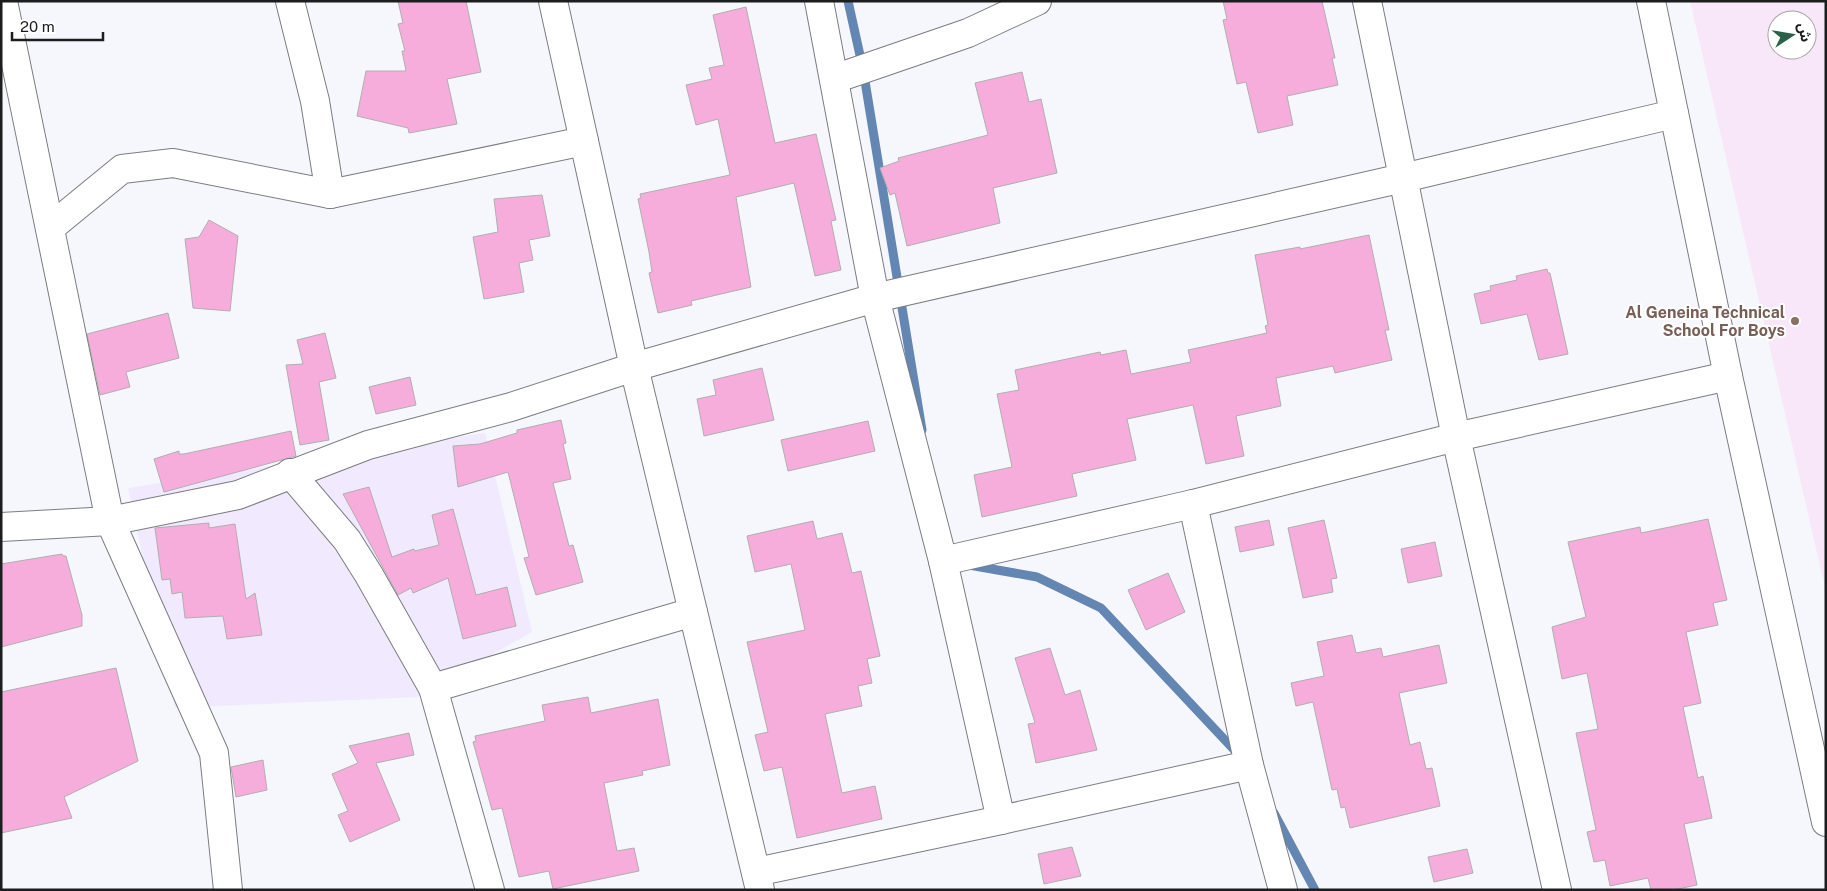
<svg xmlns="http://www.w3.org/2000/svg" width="1827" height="891" font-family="'Public Sans','Noto Sans Arabic',sans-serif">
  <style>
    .commercial { fill: #f1e9fe }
    .education { fill: #f8e7f9; fill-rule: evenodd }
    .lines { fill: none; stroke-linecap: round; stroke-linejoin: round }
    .stream { stroke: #6386b2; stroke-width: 9 }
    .building { fill: #f7addc; stroke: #b2adb0 }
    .minor-casing { stroke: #7c7d81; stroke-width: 30 }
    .minor { stroke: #fff; stroke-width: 28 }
    .education-dot { fill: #8d6e63; stroke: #fff; stroke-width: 2 }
    .labels { text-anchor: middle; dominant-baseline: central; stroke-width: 4; stroke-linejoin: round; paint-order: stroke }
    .education-label { font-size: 16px; font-weight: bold; fill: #785e54; stroke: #fff; text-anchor: end }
  </style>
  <rect width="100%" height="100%" fill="#f5f7fc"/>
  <polygon class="commercial" points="485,433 532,632 417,697 175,708 128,488"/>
  <path class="education" d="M1690,1H1826V592ZM1777,20H1807V50H1777Z"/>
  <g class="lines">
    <g class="stream">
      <polyline points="848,1 863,69 922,430"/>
      <polyline points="969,565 1037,577 1101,608 1239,755"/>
      <polyline points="1274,813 1315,890"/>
    </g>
  </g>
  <g class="building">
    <polygon points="398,1 466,1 481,72 447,79 457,124 409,133 408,128 357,116 366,71 406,71 402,51 405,51 398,24 403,23"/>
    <polygon points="1223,1 1322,1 1335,58 1332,58 1338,85 1287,96 1293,125 1258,133 1246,82 1237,84 1223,20 1227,19"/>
    <polygon points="746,7 775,143 816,134 836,220 831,221 841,270 815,276 794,183 736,197 751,287 691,301 692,305 658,313 649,273 652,272 649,252 638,199 641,198 640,194 730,175 718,119 696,125 686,85 712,79 709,68 724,65 713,15"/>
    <polygon points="1022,72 1029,102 1041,99 1057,173 993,188 1000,223 907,246 895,193 890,195 880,168 899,161 898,158 988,135 975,83"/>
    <polygon points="542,195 550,236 529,240 533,260 519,263 524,292 484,299 473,237 498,232 494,199"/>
    <polygon points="209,220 238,236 230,311 193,308 185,239 199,237"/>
    <polygon points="1369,235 1389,330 1385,330 1392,360 1335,373 1333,366 1276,378 1281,406 1236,416 1244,456 1206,464 1193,405 1127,419 1136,460 1072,474 1077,496 982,517 974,475 1012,467 997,394 1019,390 1015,370 1100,352 1101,355 1126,350 1131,374 1191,362 1188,350 1267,333 1265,326 1268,325 1255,255 1300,247 1300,249"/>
    <polygon points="1547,269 1548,273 1550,273 1568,354 1539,360 1527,314 1481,324 1474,294 1491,290 1490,286 1517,280 1516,276"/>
    <polygon points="168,313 179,358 126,372 130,387 100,395 87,334"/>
    <polygon points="325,333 336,378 319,382 329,440 300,445 286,365 303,364 297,340"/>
    <polygon points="762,368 774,420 704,436 697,399 716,395 713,380"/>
    <polygon points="410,377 416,405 376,414 369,387"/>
    <polygon points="561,420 566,443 563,444 571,479 553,483 569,546 573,545 583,582 536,595 524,558 529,557 508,472 458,487 453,446 480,444 517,433 517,430"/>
    <polygon points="868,421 875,451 788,471 781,440"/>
    <polygon points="291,431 296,456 164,492 154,459 179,451 179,454 184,454"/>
    <polygon points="369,487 392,557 414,549 415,551 439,545 432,515 453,509 476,595 507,587 516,626 463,639 448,578 413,593 411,588 398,595 343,494"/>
    <polygon points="1708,519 1727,600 1713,603 1718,625 1686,632 1701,703 1683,707 1698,778 1703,776 1712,818 1684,824 1697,885 1673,890 1651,890 1648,878 1610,886 1605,860 1594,862 1587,832 1596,830 1576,733 1598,729 1587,673 1562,679 1552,627 1586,617 1568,542 1640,527 1641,533"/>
    <polygon points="1269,520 1274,545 1240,552 1235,527"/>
    <polygon points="1324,520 1337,578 1331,579 1333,592 1303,598 1288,528"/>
    <polygon points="813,521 817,539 842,533 852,573 861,571 880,656 867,659 872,683 858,686 862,706 825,714 842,793 875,786 882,819 797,838 782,767 764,771 755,735 768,732 747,642 805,630 791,564 755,572 747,536"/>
    <polygon points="209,523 209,528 235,524 246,599 255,593 262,635 227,639 223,616 185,618 182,592 172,594 170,579 162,580 155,528"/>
    <polygon points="1435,542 1442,576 1408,583 1401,549"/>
    <polygon points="62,554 63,556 66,556 82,615 82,626 1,647 1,564"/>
    <polygon points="1168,573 1185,612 1146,630 1128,590"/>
    <polygon points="1352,635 1356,653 1381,648 1383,657 1439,645 1447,683 1399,693 1410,745 1420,742 1426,769 1432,768 1440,806 1350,828 1345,807 1341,808 1337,789 1332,790 1313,702 1296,706 1291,683 1324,676 1317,642"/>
    <polygon points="1050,648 1065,695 1080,690 1097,750 1036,763 1028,724 1035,723 1015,658"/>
    <polygon points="116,668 138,761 64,797 72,818 1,833 1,692"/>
    <polygon points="588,697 591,713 658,699 670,765 642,771 643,775 604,783 617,851 634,848 639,871 553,889 549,871 519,877 502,808 492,810 473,742 476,741 475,736 545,721 542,705"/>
    <polygon points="409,733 414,755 376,763 400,820 350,842 338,815 348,811 332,774 358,763 349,746"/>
    <polygon points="263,760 267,790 236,797 231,767"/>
    <polygon points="1072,847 1081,876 1044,884 1038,854"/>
    <polygon points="1467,849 1473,873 1434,882 1428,857"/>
  </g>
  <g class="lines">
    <defs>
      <g id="minor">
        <polyline points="3,1 110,521 214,753 228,890"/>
        <polyline points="553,1 634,367 760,890"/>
        <polyline points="819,1 875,298 943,561"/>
        <polyline points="1367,1 1456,437 1557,890"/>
        <polyline points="1651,1 1728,376 1826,822"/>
        <polyline points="834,79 968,33 1037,1"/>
        <polyline points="330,194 584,141"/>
        <polyline points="50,228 122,169 173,163 330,194 315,101 290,1"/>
        <polyline points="290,473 347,540 369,575 433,688 490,890"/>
        <polyline points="1193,504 1249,765 1283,890"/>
        <polyline points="1,527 110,521 238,495 368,445 511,407 634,367 875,298 1403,178 1674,114"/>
        <polyline points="433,688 693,612"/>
        <polyline points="1001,820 1249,765"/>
        <polyline points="756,872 1001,820 943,561 1193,504 1456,437 1728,376"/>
      </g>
    </defs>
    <use href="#minor" class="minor-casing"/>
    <use href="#minor" class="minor"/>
  </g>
  <circle class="education-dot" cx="1795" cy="321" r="5"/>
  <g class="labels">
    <g class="education-label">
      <text x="1785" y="312">Al Geneina Technical<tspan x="1785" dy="18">School For Boys</tspan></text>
    </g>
  </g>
  <rect width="1827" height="891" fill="none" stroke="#1c1d1f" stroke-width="5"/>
  <g transform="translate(1792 35) rotate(78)"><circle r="24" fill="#ffffff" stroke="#a4a5a5"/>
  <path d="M0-4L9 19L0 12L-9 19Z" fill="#2b6249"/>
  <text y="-8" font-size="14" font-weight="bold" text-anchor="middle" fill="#1c1d1f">ش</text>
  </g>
  <path d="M12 32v8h91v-8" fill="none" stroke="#1c1d1f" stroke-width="2.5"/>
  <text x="20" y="32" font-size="15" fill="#1c1d1f" stroke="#ffffff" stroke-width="4" paint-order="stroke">20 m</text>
</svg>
